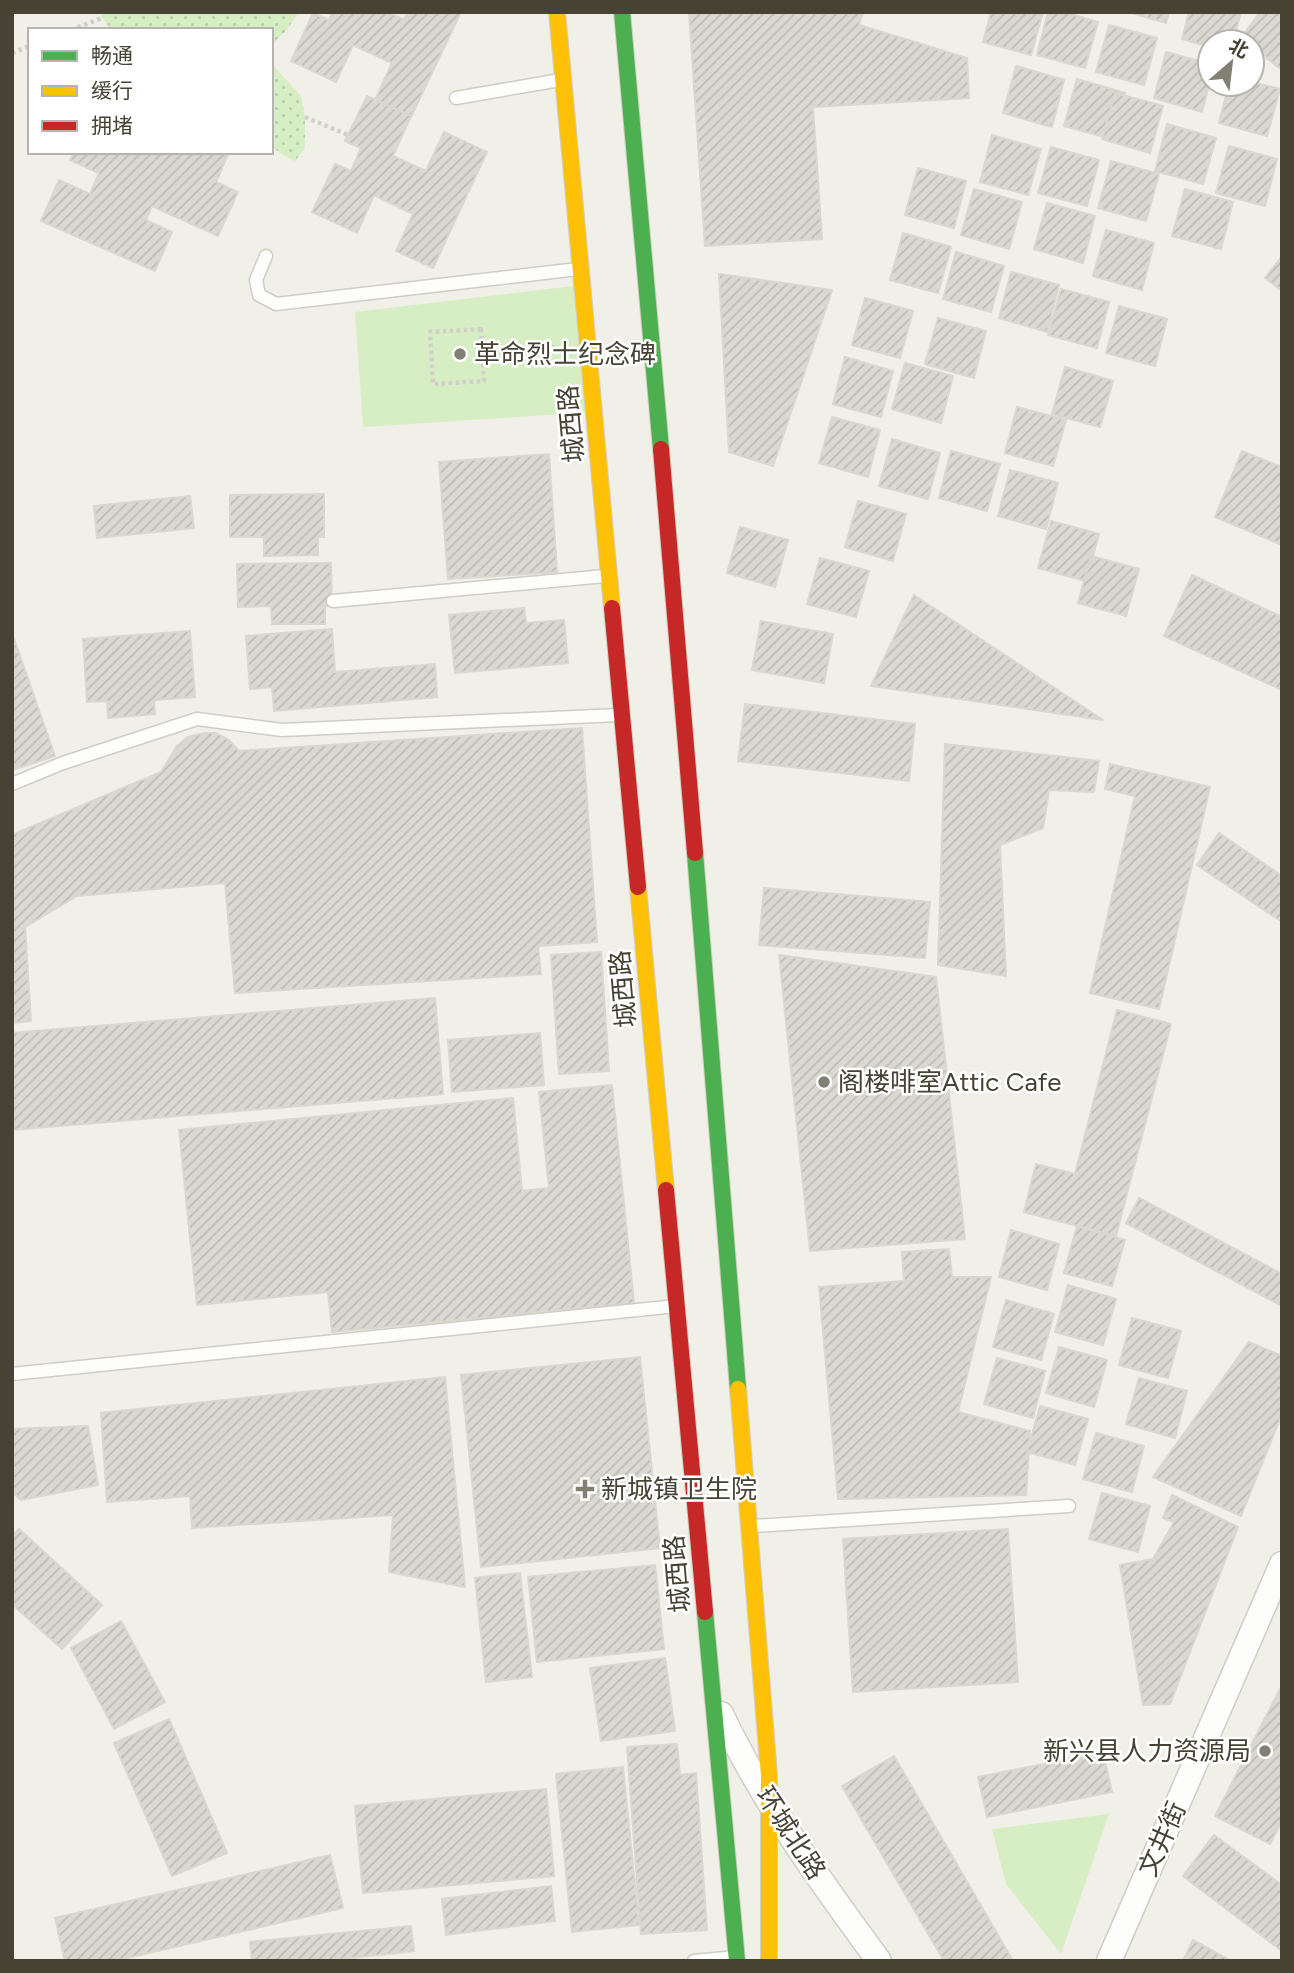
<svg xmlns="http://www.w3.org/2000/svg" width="1294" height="1973" font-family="Figtree,'Noto Sans SC',sans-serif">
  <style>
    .green { fill: #d7eec5 }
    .park { fill: url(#park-dots) }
    .building { fill: url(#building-hatch); stroke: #d9d7ce; stroke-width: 2 }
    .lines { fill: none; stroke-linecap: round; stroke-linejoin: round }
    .lane-casing { stroke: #cecdc6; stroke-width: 15 }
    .street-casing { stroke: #cecdc6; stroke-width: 27 }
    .fast-casing { stroke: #d0cebe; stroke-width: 18 }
    .slow-casing { stroke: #d0cebe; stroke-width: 18 }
    .jam-casing { stroke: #d0cebe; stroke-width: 18 }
    .path { stroke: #d1cfc9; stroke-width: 4.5; stroke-dasharray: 3.5 3.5; stroke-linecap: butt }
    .lane { stroke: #fdfdfc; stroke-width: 12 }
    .street { stroke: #fdfdfc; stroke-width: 24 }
    .fast { stroke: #4caf50; stroke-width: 16 }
    .slow { stroke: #ffc107; stroke-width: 16 }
    .jam { stroke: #c62828; stroke-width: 16 }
    .poi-dot { fill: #827f73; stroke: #fff; stroke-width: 2.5 }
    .labels { text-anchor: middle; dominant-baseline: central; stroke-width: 5; stroke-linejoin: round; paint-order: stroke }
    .poi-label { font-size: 26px; fill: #474334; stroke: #fff; text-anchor: start }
    .street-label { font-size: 26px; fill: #474334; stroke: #fff }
  </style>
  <defs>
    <pattern id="park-dots" width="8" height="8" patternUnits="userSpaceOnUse" patternTransform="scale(1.75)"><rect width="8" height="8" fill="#d7eec5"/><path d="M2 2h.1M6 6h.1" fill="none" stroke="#bacdaa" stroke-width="1.8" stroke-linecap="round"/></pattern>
    <pattern id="building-hatch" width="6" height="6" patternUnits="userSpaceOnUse" patternTransform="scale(1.75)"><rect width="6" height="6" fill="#dad8d1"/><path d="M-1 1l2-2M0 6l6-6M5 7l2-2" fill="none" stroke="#bcbbb4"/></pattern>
  </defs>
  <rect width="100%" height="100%" fill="#f0efe8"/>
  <g class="green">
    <polygon points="582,285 594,412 363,427 355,312"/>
    <polygon points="1109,1814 1061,1954 1006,1884 992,1829"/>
  </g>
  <g class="park">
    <polygon points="99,12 299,12 286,31 271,45 271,30 111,30"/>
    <polygon points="271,63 301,96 305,117 305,148 295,161 279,153 271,144"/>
  </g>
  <g class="building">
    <polygon points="332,12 388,12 404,20 408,12 461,12 411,117 375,100 392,63 353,45 336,82 291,61 313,13 329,20"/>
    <polygon points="689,12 863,12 859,25 967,58 969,98 813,107 822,239 705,246"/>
    <polygon points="991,12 1043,12 1031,55 983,42"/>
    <polygon points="1048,12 1064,12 1098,22 1085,68 1037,55"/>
    <polygon points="1128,12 1169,12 1166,23"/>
    <polygon points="1189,12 1241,12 1233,42 1210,42 1210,47 1182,39"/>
    <polygon points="1260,12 1282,12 1282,70 1252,47 1252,42 1245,42 1241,38"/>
    <polygon points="1109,25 1157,38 1144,85 1096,72"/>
    <polygon points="1166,52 1210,64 1210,81 1202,112 1154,98"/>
    <polygon points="1016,66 1064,80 1052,127 1003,113"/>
    <polygon points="1077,79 1125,93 1112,139 1064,126"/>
    <polygon points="1252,82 1280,89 1267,136 1219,123 1229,84 1252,84"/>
    <polygon points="1115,93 1163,106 1150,153 1102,139"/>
    <polygon points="367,96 411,116 393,156 426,171 444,132 487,152 433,268 396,251 413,214 374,195 357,233 312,212 335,164 351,171 361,148 345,141"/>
    <polygon points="1167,124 1216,138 1203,184 1155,171"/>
    <polygon points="992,135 1041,149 1028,195 980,182"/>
    <polygon points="1229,146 1277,159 1265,206 1216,193"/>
    <polygon points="1051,147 1099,160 1087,206 1038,193"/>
    <polygon points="74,152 229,152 216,182 238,192 218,236 152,206 146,220 172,232 155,271 41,221 59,180 90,194 99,173 70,160"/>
    <polygon points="1111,161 1159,174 1146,221 1098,208"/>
    <polygon points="918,168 966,181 954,228 905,215"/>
    <polygon points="974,189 1022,202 1009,249 961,235"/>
    <polygon points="1185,189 1233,202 1221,249 1172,236"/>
    <polygon points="1047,203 1095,216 1083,263 1034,249"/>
    <polygon points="1106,230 1154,243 1142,290 1093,276"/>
    <polygon points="903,233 951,247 938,293 890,280"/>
    <polygon points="956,252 1004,266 991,312 943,299"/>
    <polygon points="1282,256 1282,291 1265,278"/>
    <polygon points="1011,272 1059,285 1047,332 999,318"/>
    <polygon points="719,274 832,290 773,466 729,452"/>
    <polygon points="1061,289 1109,302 1097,348 1048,335"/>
    <polygon points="865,298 913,311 900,358 852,345"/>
    <polygon points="1119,306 1167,319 1155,366 1106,353"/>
    <polygon points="938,318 986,331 974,378 925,364"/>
    <polygon points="845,357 893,371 881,417 833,404"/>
    <polygon points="905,363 953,376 941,423 892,409"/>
    <polygon points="1065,367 1113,381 1100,427 1052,414"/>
    <polygon points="1017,407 1066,420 1053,466 1005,453"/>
    <polygon points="832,417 880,430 868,477 819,463"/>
    <polygon points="892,439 940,453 928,499 879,486"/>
    <polygon points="951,451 1000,464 987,511 939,498"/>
    <polygon points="1242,451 1282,467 1282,545 1215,517"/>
    <polygon points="549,454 557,572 448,579 439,462"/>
    <polygon points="1010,470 1058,483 1046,529 998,516"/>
    <polygon points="324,494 324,537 318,537 318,555 264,556 264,537 230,537 230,495"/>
    <polygon points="190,496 194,528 97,538 94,506"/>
    <polygon points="858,501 906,514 893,561 845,547"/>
    <polygon points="1051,521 1099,534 1086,581 1038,568"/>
    <polygon points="740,527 788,540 775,587 727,573"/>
    <polygon points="1091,556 1139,569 1126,616 1078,603"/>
    <polygon points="820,558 869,571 856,617 807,604"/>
    <polygon points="331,563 332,606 325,606 325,624 272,624 271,606 238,607 237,564"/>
    <polygon points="1192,575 1282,617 1282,690 1164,636"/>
    <polygon points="914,595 1103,720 871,686"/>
    <polygon points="524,608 526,623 564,620 568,663 455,673 449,615"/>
    <polygon points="761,621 833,634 824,683 752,670"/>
    <polygon points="332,629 335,672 435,664 437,697 274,711 272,687 250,689 246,636"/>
    <polygon points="190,631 195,697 154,700 155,714 108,718 107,701 87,702 83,639"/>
    <polygon points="12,633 55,756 12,770"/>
    <polygon points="745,704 915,724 909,781 738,761"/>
    <polygon points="582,728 597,942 538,946 541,974 235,993 225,883 77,896 25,927 31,1021 12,1023 12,835 161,772 177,746 188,737 204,733 216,733 229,740 239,751"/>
    <polygon points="945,744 1099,761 1094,792 1049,790 1043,828 1000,845 1006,976 938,965"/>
    <polygon points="1110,764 1210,787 1159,1009 1090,993 1135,796 1105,789"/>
    <polygon points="1219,833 1282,876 1282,922 1197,865"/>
    <polygon points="764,888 930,902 925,958 759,945"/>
    <polygon points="601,952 609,1071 559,1074 551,955"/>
    <polygon points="779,955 936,977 965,1239 810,1251"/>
    <polygon points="435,998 443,1094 12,1130 12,1033"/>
    <polygon points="1117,1010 1171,1024 1116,1236 1024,1212 1036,1164 1075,1174"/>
    <polygon points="540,1033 544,1085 452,1092 448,1040"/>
    <polygon points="612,1085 634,1303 332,1332 328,1292 197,1305 179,1130 513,1098 522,1191 549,1188 539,1092"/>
    <polygon points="1139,1198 1282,1274 1282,1306 1126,1223"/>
    <polygon points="1077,1226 1125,1240 1112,1286 1064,1273"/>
    <polygon points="1011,1230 1059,1244 1047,1290 999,1277"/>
    <polygon points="949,1249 952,1277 991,1277 958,1412 1030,1431 1026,1495 838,1499 819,1287 904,1281 902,1252"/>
    <polygon points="1068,1285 1116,1299 1103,1345 1055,1332"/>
    <polygon points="1006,1300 1054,1314 1041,1360 993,1347"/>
    <polygon points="1132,1318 1181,1331 1168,1378 1119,1365"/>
    <polygon points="1249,1342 1282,1356 1282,1414 1241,1516 1153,1477"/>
    <polygon points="1059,1347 1107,1360 1094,1407 1046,1393"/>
    <polygon points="640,1357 660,1548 481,1567 461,1375"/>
    <polygon points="997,1358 1045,1371 1033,1418 984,1404"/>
    <polygon points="445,1377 465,1587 389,1572 393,1515 192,1528 190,1496 107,1502 101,1413"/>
    <polygon points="1139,1378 1187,1391 1175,1438 1126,1424"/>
    <polygon points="1040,1406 1088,1419 1075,1465 1027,1452"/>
    <polygon points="88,1426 98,1485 21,1500 12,1492 12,1429"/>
    <polygon points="1096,1433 1144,1446 1132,1492 1083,1479"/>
    <polygon points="1102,1493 1150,1506 1138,1552 1089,1539"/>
    <polygon points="1172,1495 1238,1527 1170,1704 1143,1705 1120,1565 1153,1559 1174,1522 1163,1518"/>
    <polygon points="19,1529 102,1605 62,1649 12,1604 12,1536"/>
    <polygon points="1008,1529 1018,1682 853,1692 843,1539"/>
    <polygon points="655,1565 664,1649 537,1662 528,1577"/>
    <polygon points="520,1573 532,1677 486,1682 475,1578"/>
    <polygon points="121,1621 165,1702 114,1729 71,1648"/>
    <polygon points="665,1658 675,1731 601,1741 590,1668"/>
    <polygon points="1282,1685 1282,1821 1270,1844 1215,1816"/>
    <polygon points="169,1719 227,1853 172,1876 114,1743"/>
    <polygon points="677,1744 680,1775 696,1773 707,1930 641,1934 627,1747"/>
    <polygon points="1103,1752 1112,1792 987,1817 978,1777"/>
    <polygon points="894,1756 1013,1961 944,1961 842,1786"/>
    <polygon points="623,1767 639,1925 572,1932 556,1774"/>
    <polygon points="546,1789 554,1876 363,1893 355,1806"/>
    <polygon points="1214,1835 1282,1885 1282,1951 1183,1876"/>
    <polygon points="330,1855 343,1908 114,1961 65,1961 55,1918"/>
    <polygon points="551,1886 555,1921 446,1935 442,1899"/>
    <polygon points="411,1926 414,1951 324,1961 252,1961 250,1942"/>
    <polygon points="1193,1940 1231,1961 1183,1961"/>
  </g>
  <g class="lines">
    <defs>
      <g id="lane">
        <polyline points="456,98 560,80"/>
        <polyline points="266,256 256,280 259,295 276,304 578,269"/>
        <polyline points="333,601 605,576"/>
        <polyline points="12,784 63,763 197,719 282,730 619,715"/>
        <polyline points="12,1374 676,1306"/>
        <polyline points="753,1526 1069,1506"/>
        <polyline points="694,1961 736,1957"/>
      </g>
      <g id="street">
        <path d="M721,1714C763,1802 821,1882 879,1961"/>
        <polyline points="1109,1961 1282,1564"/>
      </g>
      <g id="fast">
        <polyline points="622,12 661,449"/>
        <polyline points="695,853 738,1389"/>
        <polyline points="705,1612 737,1961"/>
      </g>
      <g id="slow">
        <polyline points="557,12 612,608"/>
        <polyline points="638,887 666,1190"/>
        <polyline points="738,1389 769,1775 769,1961"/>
      </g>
      <g id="jam">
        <polyline points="661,449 695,853"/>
        <polyline points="612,608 638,887"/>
        <polyline points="666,1190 705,1612"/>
      </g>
    </defs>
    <use href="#lane" class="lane-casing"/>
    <use href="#street" class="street-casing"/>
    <use href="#fast" class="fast-casing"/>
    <use href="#slow" class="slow-casing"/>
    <use href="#jam" class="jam-casing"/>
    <g class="path">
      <polyline points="71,30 102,18"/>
      <polyline points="12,53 30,46"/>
      <polyline points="305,117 348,135"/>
      <polygon points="481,329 484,381 433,384 430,332"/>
      <polyline points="482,351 554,347"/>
    </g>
    <use href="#lane" class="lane"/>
    <use href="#street" class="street"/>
    <use href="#fast" class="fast"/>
    <use href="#slow" class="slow"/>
    <use href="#jam" class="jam"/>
  </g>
  <g class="poi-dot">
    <circle cx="460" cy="354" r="7"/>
    <circle cx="824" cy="1082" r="7"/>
    <path d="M581.5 1478.5h7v7h7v7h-7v7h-7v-7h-7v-7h7z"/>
    <circle cx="1265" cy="1751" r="7"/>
  </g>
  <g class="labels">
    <g class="poi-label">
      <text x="474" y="354">革命烈士纪念碑</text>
      <text x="838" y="1082">阁楼啡室Attic Cafe</text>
      <text x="601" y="1489">新城镇卫生院</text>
      <text x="1251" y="1751" text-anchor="end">新兴县人力资源局</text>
    </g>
    <g class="street-label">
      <text transform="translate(571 424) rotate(-95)">城西路</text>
      <text transform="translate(623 989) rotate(-95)">城西路</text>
      <text transform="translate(677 1574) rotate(-95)">城西路</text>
      <text transform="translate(791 1833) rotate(57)">环城北路</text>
      <text transform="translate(1162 1839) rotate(-66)">文井街</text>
    </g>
  </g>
  <rect width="1294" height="1973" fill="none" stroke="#474334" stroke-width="28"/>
  <rect x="28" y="28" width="245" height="126" fill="#ffffff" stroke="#b5b4ae" stroke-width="2"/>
  <rect x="42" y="51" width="35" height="10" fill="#4caf50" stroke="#b5b4ae" stroke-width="2"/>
  <text x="91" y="63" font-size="21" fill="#474334">畅通</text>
  <rect x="42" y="86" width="35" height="10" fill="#ffc107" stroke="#b5b4ae" stroke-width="2"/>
  <text x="91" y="98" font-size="21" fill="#474334">缓行</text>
  <rect x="42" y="121" width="35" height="10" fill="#c62828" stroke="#b5b4ae" stroke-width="2"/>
  <text x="91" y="133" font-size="21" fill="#474334">拥堵</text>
  <g transform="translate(1231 63) rotate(28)"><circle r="33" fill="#ffffff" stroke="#b5b4ae" stroke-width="2"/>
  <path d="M0-5L12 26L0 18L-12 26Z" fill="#827f73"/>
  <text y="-10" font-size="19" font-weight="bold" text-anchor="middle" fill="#474334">北</text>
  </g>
</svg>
